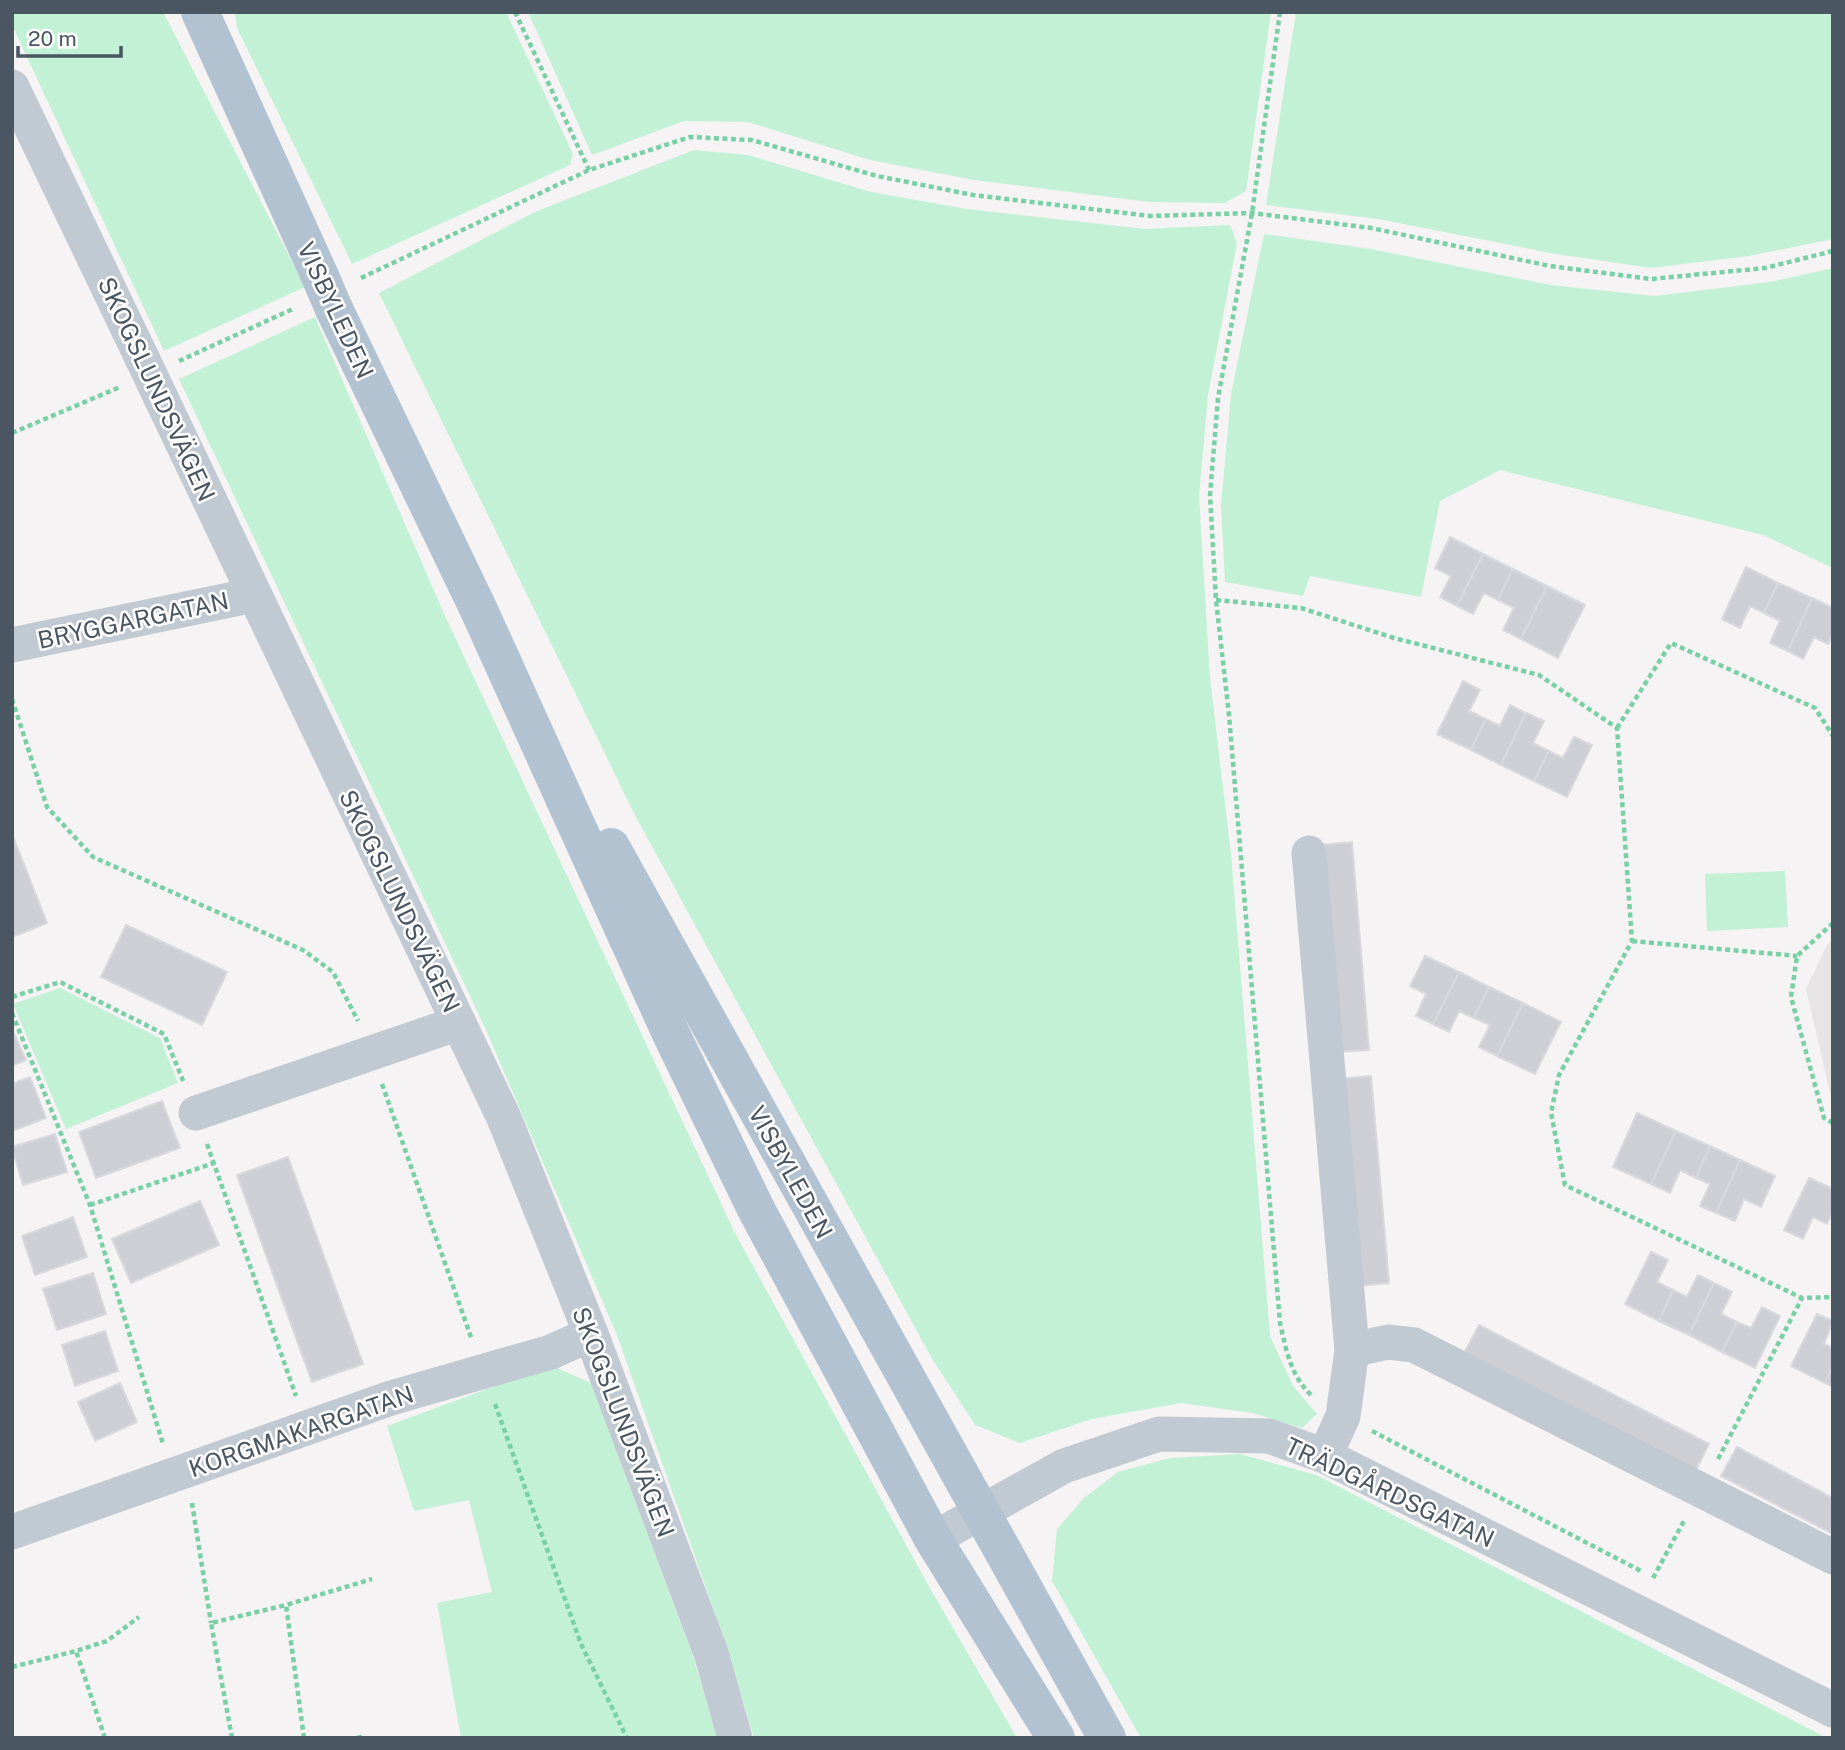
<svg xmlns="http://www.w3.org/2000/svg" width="1845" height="1750" font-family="'Public Sans',sans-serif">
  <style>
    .education { fill: #e6e4e5 }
    .green { fill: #c3f1d5 }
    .building { fill: #cdcfd5; stroke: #d7d9de; stroke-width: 2 }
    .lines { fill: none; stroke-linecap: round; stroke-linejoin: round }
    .path { stroke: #7ad0a6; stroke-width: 4.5; stroke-dasharray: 5 3.5; stroke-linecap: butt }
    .minor { stroke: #c1cad2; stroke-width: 35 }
    .major { stroke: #b3c2d1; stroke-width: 38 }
    .minor-bridge { stroke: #c1cad2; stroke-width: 35 }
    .major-bridge { stroke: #b3c2d1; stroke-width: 38 }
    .labels { text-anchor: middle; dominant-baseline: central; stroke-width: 5; stroke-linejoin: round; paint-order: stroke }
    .street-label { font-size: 24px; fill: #4a5661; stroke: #fff }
  </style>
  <rect width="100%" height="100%" fill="#f5f3f3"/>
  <polygon class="education" points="1833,939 1833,1106 1806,989 1827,945"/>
  <g class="green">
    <polygon points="12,12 163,12 305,287 164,351 12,25"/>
    <polygon points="235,12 506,12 573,154 570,165 352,264 237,28"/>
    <polygon points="528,12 1271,12 1246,191 1225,203 1149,202 974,180 870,160 748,122 684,121 592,155"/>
    <polygon points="1296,12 1833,12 1833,239 1749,256 1651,268 1556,254 1378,219 1266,205"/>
    <polygon points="694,150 748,155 871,192 967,209 1145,229 1230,225 1237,243 1208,395 1199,496 1210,678 1231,854 1270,1336 1293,1386 1317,1414 1302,1428 1252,1413 1181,1403 1092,1419 1020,1443 975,1425 931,1357 636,817 379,293 537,211"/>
    <polygon points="1264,234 1371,249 1551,285 1654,296 1770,282 1833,268 1833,568 1763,535 1500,470 1440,501 1421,597 1310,576 1303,596 1225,582 1221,505 1231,394"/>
    <polygon points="315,317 445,616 735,1233 927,1583 1017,1738 754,1738 729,1653 617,1335 486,1030 179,379"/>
    <polygon points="1785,871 1788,927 1707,931 1705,874"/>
    <polygon points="60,988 160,1038 178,1083 66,1129 13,1004"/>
    <polygon points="557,1368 591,1383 692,1653 717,1738 461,1738 437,1603 492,1592 469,1500 414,1511 387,1426 498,1385"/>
    <polygon points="1240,1454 1316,1475 1827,1738 1141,1738 1052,1581 1057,1529 1084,1498 1118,1472 1170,1458"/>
  </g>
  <g class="building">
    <polygon points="1450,537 1483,554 1457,606 1440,597 1451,576 1435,568"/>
    <polygon points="1483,554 1513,569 1498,600 1484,593 1473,614 1457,606"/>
    <polygon points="1746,567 1778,583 1764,613 1750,606 1740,628 1722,619"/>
    <polygon points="1513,569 1547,586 1521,639 1503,630 1514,608 1498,600"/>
    <polygon points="1778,583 1812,598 1788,651 1770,643 1780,621 1764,613"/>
    <polygon points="1547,586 1585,605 1558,658 1521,639"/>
    <polygon points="1812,598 1833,608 1833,634 1828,644 1814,637 1803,659 1788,651"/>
    <polygon points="1463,681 1480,690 1469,711 1486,719 1471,750 1437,734"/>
    <polygon points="1510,705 1526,713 1501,765 1471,750 1486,719 1500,726"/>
    <polygon points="1526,713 1544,721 1533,743 1549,751 1534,781 1501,765"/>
    <polygon points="1574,737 1592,745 1567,797 1534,781 1549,751 1563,758"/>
    <polygon points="12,834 47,923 12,937"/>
    <polygon points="1352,842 1369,1050 1337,1052 1321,845"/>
    <polygon points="126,925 227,972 202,1025 101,977"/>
    <polygon points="1425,956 1459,972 1433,1024 1416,1016 1426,994 1410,986"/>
    <polygon points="1459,972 1489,987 1474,1018 1459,1011 1449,1032 1433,1024"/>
    <polygon points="1489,987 1523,1003 1497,1056 1479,1047 1490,1025 1474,1018"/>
    <polygon points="1523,1003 1561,1022 1535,1074 1497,1056"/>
    <polygon points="12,1029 26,1060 12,1066"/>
    <polygon points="1371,1076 1389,1283 1358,1286 1340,1079"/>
    <polygon points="30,1077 46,1118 12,1131 12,1084"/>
    <polygon points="162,1101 180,1148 96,1178 79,1132"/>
    <polygon points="1637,1113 1676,1131 1651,1184 1613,1167"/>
    <polygon points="1676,1131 1710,1146 1696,1178 1680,1170 1670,1193 1651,1184"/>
    <polygon points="55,1134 67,1172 23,1185 12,1147"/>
    <polygon points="1710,1146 1740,1160 1716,1213 1700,1206 1710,1184 1696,1178"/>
    <polygon points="288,1157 363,1364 312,1382 237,1175"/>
    <polygon points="1740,1160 1775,1176 1761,1207 1744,1199 1735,1221 1716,1213"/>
    <polygon points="1809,1178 1833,1189 1833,1211 1827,1224 1813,1217 1803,1239 1784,1230"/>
    <polygon points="200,1201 219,1245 131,1283 112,1239"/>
    <polygon points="73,1217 87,1257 35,1275 22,1236"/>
    <polygon points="1651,1252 1668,1260 1657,1282 1673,1290 1659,1321 1625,1304"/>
    <polygon points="93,1273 106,1314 57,1330 43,1289"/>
    <polygon points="1698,1275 1714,1283 1689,1335 1659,1321 1673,1290 1687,1297"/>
    <polygon points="1714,1283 1732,1292 1721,1314 1737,1322 1722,1352 1689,1335"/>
    <polygon points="1762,1307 1780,1316 1755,1368 1722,1352 1737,1322 1751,1328"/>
    <polygon points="1817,1314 1833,1321 1824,1344 1833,1348 1833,1366 1825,1383 1791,1366"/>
    <polygon points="1479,1325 1709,1444 1694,1474 1463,1355"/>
    <polygon points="105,1331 118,1371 75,1386 62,1345"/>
    <polygon points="1833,1366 1833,1387 1825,1383"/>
    <polygon points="120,1383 137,1422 95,1441 78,1402"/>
    <polygon points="1737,1447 1833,1498 1833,1534 1721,1476"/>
  </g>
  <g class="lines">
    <g class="path">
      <polyline points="515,12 589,170"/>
      <path d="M1280,12L1252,213L1218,398L1210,495L1216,600L1229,715L1280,1323C1286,1350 1291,1376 1311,1395"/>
      <polyline points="361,278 589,170 690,137 752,140 877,176 973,195 1150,216 1252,213 1371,228 1550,266 1651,279 1765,268 1833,251"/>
      <polyline points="179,361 295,308"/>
      <polyline points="12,433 120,387"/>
      <polyline points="1216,600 1301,608 1394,638 1539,675 1617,728 1632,941 1559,1075 1551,1113 1565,1185 1802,1298 1833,1297"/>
      <polyline points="12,699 47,807 93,857 303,950 333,972 358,1021"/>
      <polyline points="1617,728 1671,643 1815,708 1833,736"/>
      <polyline points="1833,923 1797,956 1791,997 1824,1118 1833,1123"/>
      <polyline points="1632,941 1797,956"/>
      <polyline points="12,997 60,982 164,1034 184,1083"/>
      <polyline points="12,1013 90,1205 163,1444"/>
      <polyline points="382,1084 472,1340"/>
      <polyline points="207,1144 296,1396"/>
      <polyline points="90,1205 214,1163"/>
      <polyline points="495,1404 581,1644 627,1738"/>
      <polyline points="1372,1431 1641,1571"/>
      <polyline points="1718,1459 1802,1298"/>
      <polyline points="192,1503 211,1623"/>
      <polyline points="1653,1578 1685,1519"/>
      <polyline points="12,1667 76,1651"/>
      <polyline points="105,1738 76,1651 107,1641 139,1617"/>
      <polyline points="232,1738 211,1623 286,1605"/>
      <polyline points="304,1738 286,1605 372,1579"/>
      <polyline points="357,1738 365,1736"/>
    </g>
    <g class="minor">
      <polyline points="12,87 142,358"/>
      <polyline points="161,398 504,1118 591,1334 711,1653 735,1738"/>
      <polyline points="12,645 254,595"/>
      <polyline points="1309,853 1352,1350 1343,1416 1325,1456"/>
      <polyline points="196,1113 459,1023"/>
      <polyline points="1352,1350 1388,1342 1414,1345 1833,1557"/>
      <polyline points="12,1532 391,1398 551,1352 591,1334"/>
      <polyline points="933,1539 1064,1466 1159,1434 1269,1436 1325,1456 1833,1710"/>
    </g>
    <g class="major">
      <polyline points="200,12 319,274"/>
      <polyline points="334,309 477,606 672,1036 756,1209 933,1539 1056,1738"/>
      <polyline points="611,847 1107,1738"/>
    </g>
    <polyline class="minor-bridge" points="142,358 161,398"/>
    <polyline class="major-bridge" points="319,274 334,309"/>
  </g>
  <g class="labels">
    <g class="street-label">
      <text transform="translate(336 310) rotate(65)">VISBYLEDEN</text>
      <text transform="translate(157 389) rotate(65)">SKOGSLUNDSVÄGEN</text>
      <text transform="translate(133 620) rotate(-12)">BRYGGARGATAN</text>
      <text transform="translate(400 901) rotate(64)">SKOGSLUNDSVÄGEN</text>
      <text transform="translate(791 1172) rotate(61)">VISBYLEDEN</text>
      <text transform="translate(624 1422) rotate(69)">SKOGSLUNDSVÄGEN</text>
      <text transform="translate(301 1431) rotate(-19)">KORGMAKARGATAN</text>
      <text transform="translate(1390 1492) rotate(25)">TRÄDGÅRDSGATAN</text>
    </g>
  </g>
  <rect width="1845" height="1750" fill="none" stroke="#4a5661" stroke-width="28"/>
  <path d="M18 46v10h103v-10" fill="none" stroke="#4a5661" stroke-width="3.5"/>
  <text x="28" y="46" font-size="21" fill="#4a5661" stroke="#ffffff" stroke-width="5" paint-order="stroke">20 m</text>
</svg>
